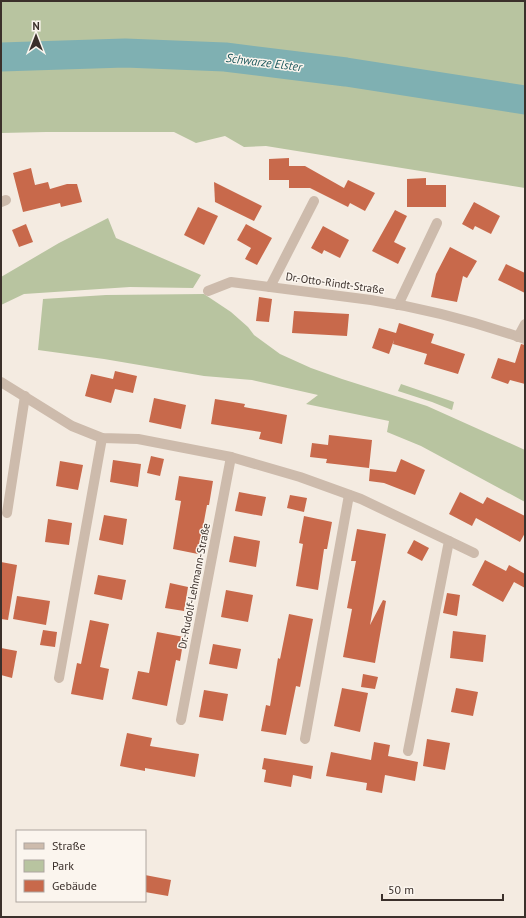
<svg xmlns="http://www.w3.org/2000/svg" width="526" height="918" font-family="'PT Sans',sans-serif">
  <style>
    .green { fill: #b8c4a0 }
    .water { fill: #7fb0b2 }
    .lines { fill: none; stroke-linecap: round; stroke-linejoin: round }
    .river { stroke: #7fb0b2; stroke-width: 29 }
    .building { fill: #c8694b }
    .street { stroke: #cdbbac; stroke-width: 10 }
    .labels { text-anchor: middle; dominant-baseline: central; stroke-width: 3; stroke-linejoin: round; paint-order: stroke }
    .street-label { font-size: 11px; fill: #3b302b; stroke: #fbf5ee }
    .water-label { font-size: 12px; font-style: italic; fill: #1f5a5e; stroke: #fbf5ee }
  </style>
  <rect width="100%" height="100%" fill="#f4ebe1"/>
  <g class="green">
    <polygon points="1,1 525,1 525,88 512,89 507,108 525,111 525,188 266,146 244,147 225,136 196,143 174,132 46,132 1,133"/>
    <polygon points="108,218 116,238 201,275 193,288 130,287 24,294 1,305 1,277 59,243"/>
    <polygon points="204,294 231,312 248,327 254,335 280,354 311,368 342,379 427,406 525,450 525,502 421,446 387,432 389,421 306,404 318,395 252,380 204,376 104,359 38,350 43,299 106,295"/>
    <polygon points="401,384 454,402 452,410 432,402 398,391"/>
  </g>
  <polygon class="water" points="512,88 525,88 525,111 507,108"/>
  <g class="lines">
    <polyline class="river" points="1,57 125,53 225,57 346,72 525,100"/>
  </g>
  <g class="building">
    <polygon points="289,158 289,166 305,166 344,188 348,180 375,193 365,211 350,203 348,207 310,188 289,188 289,180 269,180 269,159"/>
    <polygon points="31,168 35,185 48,182 50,189 67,184 77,184 82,202 61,207 60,203 23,212 13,173"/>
    <polygon points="426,178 426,185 446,185 446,207 407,207 407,179"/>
    <polygon points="214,182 262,206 254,221 215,202"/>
    <polygon points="474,202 500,216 491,234 475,226 473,230 462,224"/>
    <polygon points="198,207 218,216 204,245 184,235"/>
    <polygon points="395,210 407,216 394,242 406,248 398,264 372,251"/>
    <polygon points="26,224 33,242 19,247 12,230"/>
    <polygon points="246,224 272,238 257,265 245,259 251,248 237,240"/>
    <polygon points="323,226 349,240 340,258 324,250 322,254 311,248"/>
    <polygon points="450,247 477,261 467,278 463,276 457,302 431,297 436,274"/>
    <polygon points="506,264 525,273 525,293 498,280"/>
    <polygon points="259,297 272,299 269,322 256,321"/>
    <polygon points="294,311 349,314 347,336 292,333"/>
    <polygon points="399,323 434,334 431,343 465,354 458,374 424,364 427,354 393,344 394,340 389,354 372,348 379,328 396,333"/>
    <polygon points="521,344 525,345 525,384 510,380 508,384 491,378 498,358 515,363"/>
    <polygon points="115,371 137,376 133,393 115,389 111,403 85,396 91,374 113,379"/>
    <polygon points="154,398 186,405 181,429 149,422"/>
    <polygon points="215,399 245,404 244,407 287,415 282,444 259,439 261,432 211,424"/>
    <polygon points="329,435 372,440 369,468 326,463 327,459 310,457 312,443 328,445"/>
    <polygon points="151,456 164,459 160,476 147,473"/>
    <polygon points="401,459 425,470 415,495 384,483 369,481 370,469 396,472"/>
    <polygon points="113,460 141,464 138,487 110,482"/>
    <polygon points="60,461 83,465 78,490 56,486"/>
    <polygon points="179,476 213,481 209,505 207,505 198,554 173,549 181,501 175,500"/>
    <polygon points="239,492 266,497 262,516 235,511"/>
    <polygon points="460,492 483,504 487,497 525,516 525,533 520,542 476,518 472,526 449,514"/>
    <polygon points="290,495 307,498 304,512 287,508"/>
    <polygon points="104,515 127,519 123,545 99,540"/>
    <polygon points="304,516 332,522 327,549 324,549 318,590 296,586 303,544 299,543"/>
    <polygon points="48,519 72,523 69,545 45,542"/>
    <polygon points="357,529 386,534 370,625 383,600 386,601 375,663 343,657 352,609 347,608 356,561 351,561"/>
    <polygon points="234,536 260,541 256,567 229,562"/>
    <polygon points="414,540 429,548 422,561 407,553"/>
    <polygon points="485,560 506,571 509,565 525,574 525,588 514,582 503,602 472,585"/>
    <polygon points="1,562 17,565 8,620 1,619"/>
    <polygon points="98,575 126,580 122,600 94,594"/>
    <polygon points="170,583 188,587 184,611 165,608"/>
    <polygon points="226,590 253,595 248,622 221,617"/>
    <polygon points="447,593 460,595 457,616 443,613"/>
    <polygon points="17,596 50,601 46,625 13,619"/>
    <polygon points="289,614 313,619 300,687 296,686 286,735 261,731 266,705 270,706 278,658 280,659"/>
    <polygon points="90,620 109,624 100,667 109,669 103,700 71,694 77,663 81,664"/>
    <polygon points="43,630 57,632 55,647 40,645"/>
    <polygon points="453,631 486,635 483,662 450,658"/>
    <polygon points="157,632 184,637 180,661 176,660 167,706 132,699 138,671 149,673"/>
    <polygon points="213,644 241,649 237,669 209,664"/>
    <polygon points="1,648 17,651 12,678 1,675"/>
    <polygon points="363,674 378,677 375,689 361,687"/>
    <polygon points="342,688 368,693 360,732 334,726"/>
    <polygon points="456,688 478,692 473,716 451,712"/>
    <polygon points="204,690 228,694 223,721 199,717"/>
    <polygon points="127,733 152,738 150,746 199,754 195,777 145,768 145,771 120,766"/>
    <polygon points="427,739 450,743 445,770 423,766"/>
    <polygon points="374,742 390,745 388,756 418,762 415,781 385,775 382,793 366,790 367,783 326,776 331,752 371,760"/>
    <polygon points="264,758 313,766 311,779 293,775 291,787 264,782 266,770 262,769"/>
    <polygon points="145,875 171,880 168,896 145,892"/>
  </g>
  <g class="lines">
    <g class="street">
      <polyline points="1,202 6,200"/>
      <polyline points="270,287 314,201"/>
      <path d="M208,291L231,282L371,300C423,308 476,322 525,339"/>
      <polyline points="398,305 437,223"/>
      <polyline points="518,337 525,324"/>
      <polyline points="1,382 72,426 102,438 138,439 231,457 300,477 361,499 449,541 408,751"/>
      <polyline points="7,513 25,396"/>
      <polyline points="449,541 474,553"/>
      <polyline points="59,678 102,438"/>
      <polyline points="181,720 231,457"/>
      <polyline points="305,739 349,495"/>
    </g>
  </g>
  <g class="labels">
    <g class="street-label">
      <text transform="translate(335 283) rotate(8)">Dr.-Otto-Rindt-Straße</text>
      <text transform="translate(194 586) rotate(-79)">Dr.-Rudolf-Lehmann-Straße</text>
    </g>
    <g class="water-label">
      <text transform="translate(264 62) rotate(7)">Schwarze Elster</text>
    </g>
  </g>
  <rect width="526" height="918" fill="none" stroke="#3b302b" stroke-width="4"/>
  <rect x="16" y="830" width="130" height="72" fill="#fbf5ee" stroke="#aea6a0"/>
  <rect x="24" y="843" width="20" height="6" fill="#cdbbac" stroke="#aea6a0"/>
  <text x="52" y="850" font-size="12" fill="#3b302b">Straße</text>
  <rect x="24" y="860" width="20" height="12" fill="#b8c4a0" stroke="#aea6a0"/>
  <text x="52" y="870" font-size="12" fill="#3b302b">Park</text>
  <rect x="24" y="880" width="20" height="12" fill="#c8694b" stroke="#aea6a0"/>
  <text x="52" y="890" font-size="12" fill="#3b302b">Gebäude</text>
  <g transform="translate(36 36)" stroke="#fbf5ee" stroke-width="3" paint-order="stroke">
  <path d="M0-3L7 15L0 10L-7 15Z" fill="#3b302b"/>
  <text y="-6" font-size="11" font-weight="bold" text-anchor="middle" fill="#3b302b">N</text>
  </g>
  <path d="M382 894v6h121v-6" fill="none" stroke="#3b302b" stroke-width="2"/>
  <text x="388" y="894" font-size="12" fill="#3b302b" stroke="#fbf5ee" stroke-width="3" paint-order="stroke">50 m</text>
</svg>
